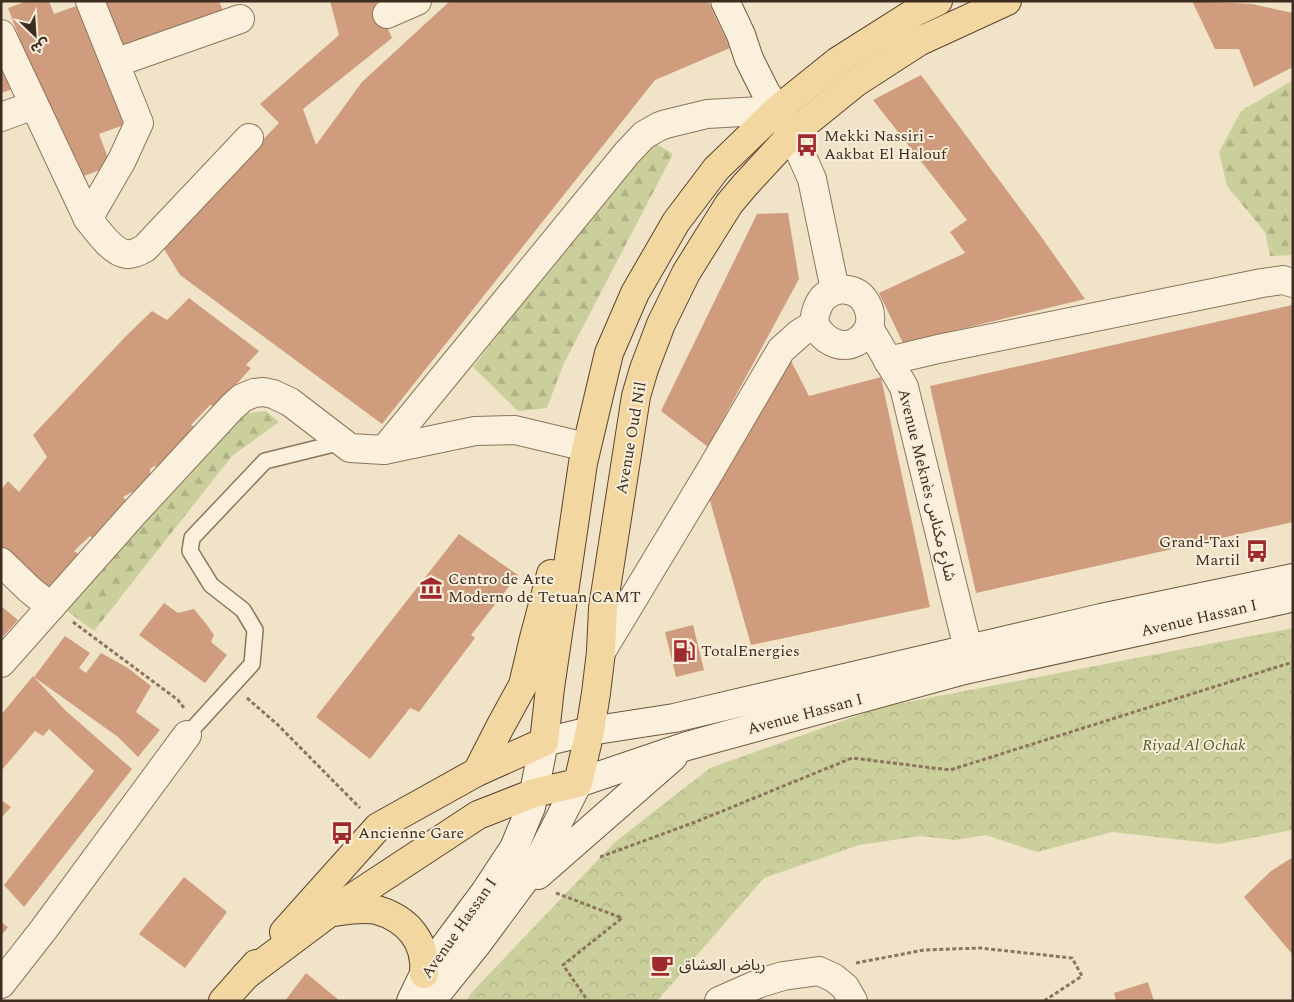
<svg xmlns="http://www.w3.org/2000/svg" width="1294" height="1002" font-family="Spectral,'Noto Sans Arabic',serif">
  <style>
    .forest { fill: url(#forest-firs) }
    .park { fill: url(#park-crowns) }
    .building { fill: #cf9d7d }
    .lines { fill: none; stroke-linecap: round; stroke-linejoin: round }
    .service-casing { stroke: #8d755c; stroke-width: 18 }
    .minor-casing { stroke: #8d755c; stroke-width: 30 }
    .secondary-casing { stroke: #6f563f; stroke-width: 30 }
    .primary-casing { stroke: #5b4330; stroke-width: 30 }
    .path { stroke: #8d755c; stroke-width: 3; stroke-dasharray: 4 2.5; stroke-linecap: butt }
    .service { stroke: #faf0dc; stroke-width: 15 }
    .minor { stroke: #faf0dc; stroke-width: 28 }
    .secondary { stroke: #faf0dc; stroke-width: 28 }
    .primary { stroke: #f3d7a0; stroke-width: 28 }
    .labels { text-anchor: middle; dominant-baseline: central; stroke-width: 4; stroke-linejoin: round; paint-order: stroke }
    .poi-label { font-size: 16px; fill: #3d2d20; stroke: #f7edd8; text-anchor: start }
    .street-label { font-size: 16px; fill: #3d2d20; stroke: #f7edd8 }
    .park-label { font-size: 16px; font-style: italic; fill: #4e5a26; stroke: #f7edd8 }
  </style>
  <defs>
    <pattern id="forest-firs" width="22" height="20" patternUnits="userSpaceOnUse" patternTransform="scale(1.25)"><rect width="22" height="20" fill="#cacf9b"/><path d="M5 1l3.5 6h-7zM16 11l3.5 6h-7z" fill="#aeb285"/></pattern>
    <pattern id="park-crowns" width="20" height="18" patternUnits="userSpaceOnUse" patternTransform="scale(1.25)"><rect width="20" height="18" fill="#cacf9b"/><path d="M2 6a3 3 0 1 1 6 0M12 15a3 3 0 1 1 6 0" fill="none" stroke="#aeb285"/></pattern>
  </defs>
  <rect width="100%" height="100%" fill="#f0e3c8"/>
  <g class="forest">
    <polygon points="1293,80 1293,255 1270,256 1265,232 1227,186 1219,152 1241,111"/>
    <polygon points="655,143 673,154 563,365 547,408 518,411 473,367 621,177"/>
    <polygon points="266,411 279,422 232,456 94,631 66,610 228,420 248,413"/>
  </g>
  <polygon class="park" points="1293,628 1293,830 1219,844 1112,832 1037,852 986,835 955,840 920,836 859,845 764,878 657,1001 466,1001 472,992 615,842 710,768 882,707"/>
  <g class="building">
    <polygon points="27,1 49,1 54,14 87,2 132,122 99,134 111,166 73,180 8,8"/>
    <polygon points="103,1 219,1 224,13 122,52"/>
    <polygon points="330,1 375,1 392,38 303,109 316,145 362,82 450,1 708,1 730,48 655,80 382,424 180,275 161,244 279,123 260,104 339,35"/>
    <polygon points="1192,1 1252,4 1293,13 1293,67 1254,87 1239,49 1215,49"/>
    <polygon points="1,61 13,89 1,93"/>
    <polygon points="921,75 1040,235 1085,299 903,343 879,293 965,253 950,232 967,220 873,100"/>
    <polygon points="788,213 799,279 708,447 661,411 757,214"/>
    <polygon points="189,298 259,351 246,365 251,368 216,407 210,405 191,425 198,429 164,469 154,466 150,469 150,481 143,492 132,492 123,497 129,503 95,540 90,536 74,551 80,555 58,586 44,588 1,547 1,490 8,481 19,492 47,457 33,435 126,336 152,311 167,320"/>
    <polygon points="1292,305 1293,310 1293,522 976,593 930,386"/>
    <polygon points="789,357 809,396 881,377 930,607 751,645 708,494"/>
    <polygon points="459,534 518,575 471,635 475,638 419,712 410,708 370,759 316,717"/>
    <polygon points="164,603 178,613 194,609 207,625 214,635 211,642 227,655 205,683 139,635"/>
    <polygon points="1,606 18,620 1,639"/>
    <polygon points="693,625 704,670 676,677 665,632"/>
    <polygon points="65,636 90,653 79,668 86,673 101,653 128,668 151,686 136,712 160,730 138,757 118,737 34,677 65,710 132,769 24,907 4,885 94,771 49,729 43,736 35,731 1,771 1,715 33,676 34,677"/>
    <polygon points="1,800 11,807 1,818"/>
    <polygon points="1293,857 1293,955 1244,897 1271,871"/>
    <polygon points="184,877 227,912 185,968 139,934"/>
    <polygon points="1,922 8,927 1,936"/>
    <polygon points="306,973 340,1001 285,1001"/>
    <polygon points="1148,982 1154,1001 1116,1001 1114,993"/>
  </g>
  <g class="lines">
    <defs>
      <polyline id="service" points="187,735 252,664 255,630 243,610 211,585 190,551 192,538 265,461 342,442"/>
      <g id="minor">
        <polyline points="387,14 417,1"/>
        <polyline points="1,34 88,219 122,160 139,123 90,1"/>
        <polyline points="115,63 240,19"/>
        <polyline points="1,117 34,105"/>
        <polyline points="792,134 812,179 835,290"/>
        <path d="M88,219C97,230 112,252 126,254C133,255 140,251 145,248L249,138"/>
        <path d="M835,290C839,290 843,289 847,290C864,292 872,309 870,324C868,332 863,338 856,342C843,349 828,343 819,331C818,329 815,327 815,324C813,316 819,301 825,296C828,294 832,292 835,290Z"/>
        <polyline points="869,328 904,387 968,649"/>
        <polyline points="888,361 938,349 1262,283 1283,280 1293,283"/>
        <polyline points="384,450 627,153 644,135 660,126 666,124 707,114 777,110"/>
        <polyline points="1,562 29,589 51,607"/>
        <polyline points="601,652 709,473 781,350 800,333 815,324"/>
        <polyline points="1,663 133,514 232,407 242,398 254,393 263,392 273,394 290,402 350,448 384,450 475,431 515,430 586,447"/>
        <polyline points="1,984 44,929 187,735"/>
        <polyline points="719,1001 760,983 783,976 819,971 834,978 845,987 853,1001"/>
      </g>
      <g id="secondary">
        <polyline points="725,1 741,35 749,59 765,91 790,131"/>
        <polyline points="538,875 673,757"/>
        <polyline points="411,1001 424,974 485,892 514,848 531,807 544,742 590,731 674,718 1101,618 1293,578"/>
        <polyline points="431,1001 477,944 537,863 578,783 687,746 964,670 1286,599"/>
      </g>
      <g id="primary">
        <polyline points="477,772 500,727 523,685 534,638 551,574"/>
        <path d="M333,912C347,910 363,907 377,910C408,919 427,942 424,974"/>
        <polyline points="284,932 378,827 477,772 544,742 550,688 583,463 609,353 635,293 676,222 716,169 777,110 838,61 917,11 938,1"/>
        <polyline points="245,976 329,913 478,815 534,793 578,783 590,731 596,693 601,652 603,608 636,396 644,369 661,324 686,273 729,204 745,185 792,134 855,83 920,41 1007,1"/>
        <polyline points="223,1001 256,964"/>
      </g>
    </defs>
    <use href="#service" class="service-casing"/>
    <use href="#minor" class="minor-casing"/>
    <use href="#secondary" class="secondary-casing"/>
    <use href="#primary" class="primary-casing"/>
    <g class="path">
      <polyline points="73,622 178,700 184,708"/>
      <polyline points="247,698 278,725 360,808"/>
      <polyline points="600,857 698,821 852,758 950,770 1293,662"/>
      <polyline points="556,893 622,918 563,965 588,1001"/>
      <polyline points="856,963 924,950 980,948 1072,958 1082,976 1044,1001"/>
    </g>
    <use href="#service" class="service"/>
    <use href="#minor" class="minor"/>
    <use href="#secondary" class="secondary"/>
    <use href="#primary" class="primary"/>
  </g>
  <defs>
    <symbol id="bus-bare" viewBox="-9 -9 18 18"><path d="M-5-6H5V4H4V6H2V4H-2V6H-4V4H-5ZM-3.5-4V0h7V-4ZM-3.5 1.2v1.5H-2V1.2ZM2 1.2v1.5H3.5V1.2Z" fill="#9e2a2e" stroke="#f7edd8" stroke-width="2.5" paint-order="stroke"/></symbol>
    <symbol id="museum-bare" viewBox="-9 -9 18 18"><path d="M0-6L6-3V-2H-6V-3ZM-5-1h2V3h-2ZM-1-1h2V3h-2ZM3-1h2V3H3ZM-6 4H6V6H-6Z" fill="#9e2a2e" stroke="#f7edd8" stroke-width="2.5" paint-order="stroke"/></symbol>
    <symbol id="fuel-bare" viewBox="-9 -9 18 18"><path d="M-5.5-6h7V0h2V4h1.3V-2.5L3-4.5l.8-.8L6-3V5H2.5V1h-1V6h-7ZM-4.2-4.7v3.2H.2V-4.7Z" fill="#9e2a2e" stroke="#f7edd8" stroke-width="2.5" paint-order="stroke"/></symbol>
    <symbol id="cafe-bare" viewBox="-9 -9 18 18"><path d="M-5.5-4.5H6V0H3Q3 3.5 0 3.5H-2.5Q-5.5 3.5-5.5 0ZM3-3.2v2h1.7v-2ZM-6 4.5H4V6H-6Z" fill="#9e2a2e" stroke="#f7edd8" stroke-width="2.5" paint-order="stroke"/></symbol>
  </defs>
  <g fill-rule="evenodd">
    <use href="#bus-bare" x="791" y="129" width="32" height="32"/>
    <use href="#bus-bare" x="1241" y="535" width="32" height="32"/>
    <use href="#museum-bare" x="415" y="572" width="32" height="32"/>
    <use href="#fuel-bare" x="668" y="635" width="32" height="32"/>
    <use href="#bus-bare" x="326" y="817" width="32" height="32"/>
    <use href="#cafe-bare" x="646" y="949" width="32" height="32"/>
  </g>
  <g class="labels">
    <g class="poi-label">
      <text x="824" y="136">Mekki Nassiri -<tspan x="824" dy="18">Aakbat El Halouf</tspan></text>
      <text x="1240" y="542" text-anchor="end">Grand-Taxi<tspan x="1240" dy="18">Martil</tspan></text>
      <text x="448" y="579">Centro de Arte<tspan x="448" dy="18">Moderno de Tetuan CAMT</tspan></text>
      <text x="701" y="651">TotalEnergies</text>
      <text x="358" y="833">Ancienne Gare</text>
      <text x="679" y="965">رياض العشاق</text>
    </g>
    <g class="street-label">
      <text transform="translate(631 438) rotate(-80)">Avenue Oud Nil</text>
      <text transform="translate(927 485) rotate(76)">Avenue Meknès شارع مكناس</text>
      <text transform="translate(1199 618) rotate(-13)">Avenue Hassan I</text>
      <text transform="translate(805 714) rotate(-15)">Avenue Hassan I</text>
      <text transform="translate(459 928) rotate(-55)">Avenue Hassan I</text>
    </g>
    <g class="park-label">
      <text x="1194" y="745">Riyad Al Ochak</text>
    </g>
  </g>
  <rect width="1294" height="1002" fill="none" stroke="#3d2d20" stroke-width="5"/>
  <g transform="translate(35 35) rotate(155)" stroke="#f7edd8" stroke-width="4" paint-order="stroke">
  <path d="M0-4L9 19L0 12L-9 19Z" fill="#3d2d20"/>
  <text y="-8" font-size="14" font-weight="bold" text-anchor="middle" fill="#3d2d20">ش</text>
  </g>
</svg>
